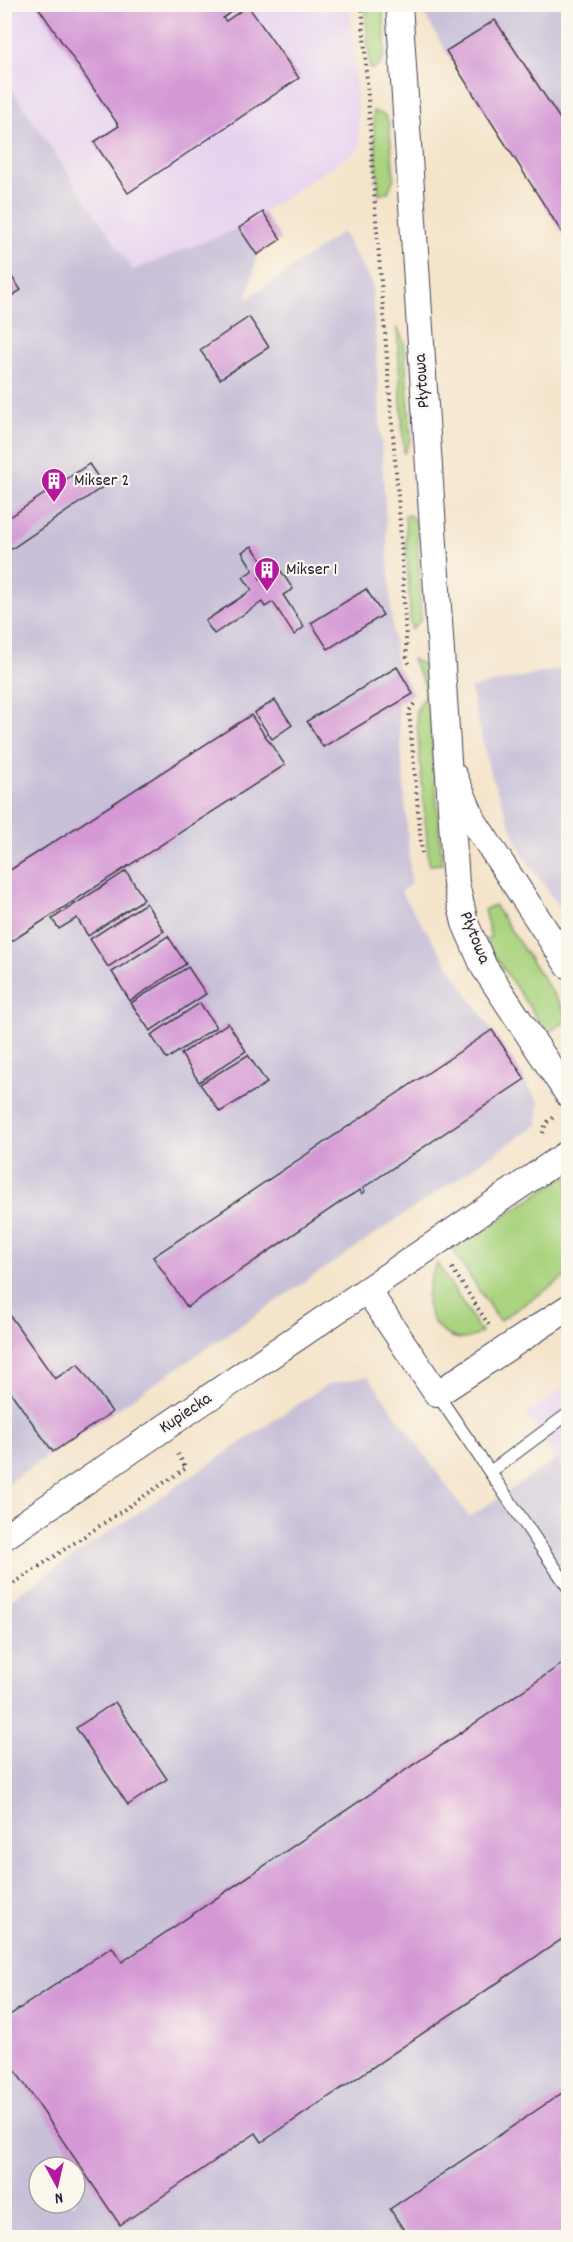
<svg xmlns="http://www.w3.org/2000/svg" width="573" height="2242" font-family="Dekko,sans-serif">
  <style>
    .built { fill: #e6d3f0 }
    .industrial { fill: #c8c0d8; fill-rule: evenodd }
    .green { fill: #a9d37e; stroke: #667a5c; stroke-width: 1.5 }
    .building { fill: #d498d5 }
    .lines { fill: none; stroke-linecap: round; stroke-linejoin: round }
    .lane-casing { stroke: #423f50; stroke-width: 14 }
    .street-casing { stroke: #423f50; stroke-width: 28 }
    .path { stroke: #423f50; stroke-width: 4; stroke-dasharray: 1.5 4.5; stroke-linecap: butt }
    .lane { stroke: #fff; stroke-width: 12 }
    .street { stroke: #fff; stroke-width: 26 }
    .labels { text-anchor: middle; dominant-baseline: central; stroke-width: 4.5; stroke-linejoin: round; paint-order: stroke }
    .street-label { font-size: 18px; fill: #22223b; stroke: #fbf7ec }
    .poi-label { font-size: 18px; fill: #22223b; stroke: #fbf7ec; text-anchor: start }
  </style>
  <rect width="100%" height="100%" fill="#fbf7ec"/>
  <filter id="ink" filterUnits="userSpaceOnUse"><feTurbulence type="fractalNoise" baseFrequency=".0167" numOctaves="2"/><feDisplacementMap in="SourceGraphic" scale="12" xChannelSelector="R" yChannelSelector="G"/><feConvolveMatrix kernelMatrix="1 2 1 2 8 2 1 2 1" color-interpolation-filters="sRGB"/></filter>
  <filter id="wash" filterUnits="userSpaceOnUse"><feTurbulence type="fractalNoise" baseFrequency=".008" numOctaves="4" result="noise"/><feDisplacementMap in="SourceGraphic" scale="24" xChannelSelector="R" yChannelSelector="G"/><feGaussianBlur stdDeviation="1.35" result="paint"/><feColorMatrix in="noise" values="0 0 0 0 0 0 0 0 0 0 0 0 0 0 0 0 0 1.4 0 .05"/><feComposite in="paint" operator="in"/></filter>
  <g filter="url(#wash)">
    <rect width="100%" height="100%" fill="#f4e4ca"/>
    <g class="built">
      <polygon points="4,5 350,5 360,148 239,228 133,270 5,77"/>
      <polygon points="568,1385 568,1476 525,1414"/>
    </g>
    <g class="industrial">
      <polygon points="423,5 568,5 568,236 446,51 424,14"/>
      <polygon points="4,77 133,270 239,228 257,255 247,299 342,232 372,283 392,624 397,667 413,694 398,703 411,883 401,892 539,1103 538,1124 5,1485"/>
      <polygon points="568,667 568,920 522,854 489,769 470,688"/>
      <path d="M368,1376L469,1517L557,1459L568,1476V2237L5,2238V1603L326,1385ZM39,2167H75V2203H39Z"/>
    </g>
    <g class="green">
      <path d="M365,5H382C383,20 393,69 370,69Z"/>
      <polygon points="373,111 385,115 389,124 394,178 388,192 379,195"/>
      <polygon points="397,327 404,342 411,439 404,454"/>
      <polygon points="405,515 409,515 417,522 421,620 411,630"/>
      <path d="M412,659L426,666L442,864L429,865L416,711C434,686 421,682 412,659Z"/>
      <polygon points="494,905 568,1016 568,1020 547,1033 484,940 491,937 484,910"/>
      <polygon points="568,1174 568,1275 499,1321 453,1250"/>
      <path d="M437,1263L481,1332C459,1348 435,1334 428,1308C425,1294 431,1275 437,1263Z"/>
    </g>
    <g id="blocks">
      <g class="building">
        <polygon points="36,4 243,4 223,18 226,21 248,6 299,78 128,193 94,142 119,126"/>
        <polygon points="495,20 568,131 568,237 566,239 446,51"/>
        <polygon points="263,212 281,239 257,255 239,228"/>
        <polygon points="4,266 21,290 4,301"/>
        <polygon points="249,317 269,347 220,379 200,350"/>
        <polygon points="89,464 104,486 4,554 4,521"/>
        <polygon points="252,546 268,570 259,577 261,580 279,568 293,589 283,595 304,627 294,635 273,602 265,607 262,602 214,634 205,621 252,590 243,577 253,570 242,552"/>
        <polygon points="366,589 383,615 328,649 311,623"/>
        <polygon points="397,667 413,694 323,747 307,721"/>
        <polygon points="275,700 292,725 272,739 254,713"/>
        <polygon points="251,715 285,765 4,946 4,874"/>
        <polygon points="126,871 144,899 88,936 77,918 59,929 52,919"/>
        <polygon points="146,903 164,931 108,967 90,939"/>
        <polygon points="168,936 186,964 130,1001 112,972"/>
        <polygon points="188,967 206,994 150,1031 131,1003"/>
        <polygon points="200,1003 216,1027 167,1059 151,1035"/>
        <polygon points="228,1023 246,1051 199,1082 181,1054"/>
        <polygon points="492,1030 525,1079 363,1188 365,1192 362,1194 360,1190 348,1197 187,1307 153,1257"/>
        <polygon points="248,1055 267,1083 220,1112 200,1084"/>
        <polygon points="4,1307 55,1379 78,1364 112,1412 53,1452 4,1383"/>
        <polygon points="568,1660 568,1935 262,2142 256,2133 120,2225 4,2054 4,2019 112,1947 122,1962"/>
        <polygon points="115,1702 167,1779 128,1805 76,1728"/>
        <polygon points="568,2089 568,2238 409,2238 390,2209"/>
      </g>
    </g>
  </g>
  <g filter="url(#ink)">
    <use href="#blocks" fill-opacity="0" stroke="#423f50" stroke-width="1.5"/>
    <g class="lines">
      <defs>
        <g id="lane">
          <polyline points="437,1394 568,1587"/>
          <polyline points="490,1472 568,1414"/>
        </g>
        <g id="street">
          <polyline points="399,4 456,884 465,923 484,967 568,1094"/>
          <polyline points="454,776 474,822 568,965"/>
          <polyline points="368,1291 437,1394 568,1308"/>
          <polyline points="4,1537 568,1153"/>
        </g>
      </defs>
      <use href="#lane" class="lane-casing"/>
      <use href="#street" class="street-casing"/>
      <g class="path">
        <polyline points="362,4 375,206 400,523 407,659 411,667"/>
        <polyline points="414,704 409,711 422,853"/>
        <polyline points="543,1133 546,1123 553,1118"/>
        <polyline points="452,1268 490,1327"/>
        <polyline points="4,1590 186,1468 178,1454"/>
      </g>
      <use href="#lane" class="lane"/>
      <use href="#street" class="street"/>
    </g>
  </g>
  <defs>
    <symbol id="building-pin" viewBox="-11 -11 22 30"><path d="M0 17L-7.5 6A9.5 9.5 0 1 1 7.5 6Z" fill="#b5179e" stroke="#fbf7ec"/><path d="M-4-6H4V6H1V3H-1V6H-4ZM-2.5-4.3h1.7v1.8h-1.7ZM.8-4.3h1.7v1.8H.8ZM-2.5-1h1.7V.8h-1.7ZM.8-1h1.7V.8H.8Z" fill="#fff"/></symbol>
  </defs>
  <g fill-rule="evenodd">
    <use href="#building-pin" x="39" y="466" width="30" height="40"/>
    <use href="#building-pin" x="252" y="555" width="30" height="40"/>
  </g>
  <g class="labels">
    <g class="street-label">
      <text transform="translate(423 381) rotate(-94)">Płytowa</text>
      <text transform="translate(474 938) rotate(68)">Płytowa</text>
      <text transform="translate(186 1414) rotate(-34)">Kupiecka</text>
    </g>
    <g class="poi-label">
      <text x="74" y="481">Mikser 2</text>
      <text x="286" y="570">Mikser 1</text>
    </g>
  </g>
  <rect width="573" height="2242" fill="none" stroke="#fbf7ec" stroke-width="24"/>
  <g transform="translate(57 2185) rotate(172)"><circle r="28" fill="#fbf7ec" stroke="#a4a2a5" stroke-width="1.5"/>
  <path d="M0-4.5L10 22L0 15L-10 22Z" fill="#b5179e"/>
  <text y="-9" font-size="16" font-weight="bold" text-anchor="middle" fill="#22223b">N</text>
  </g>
</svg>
